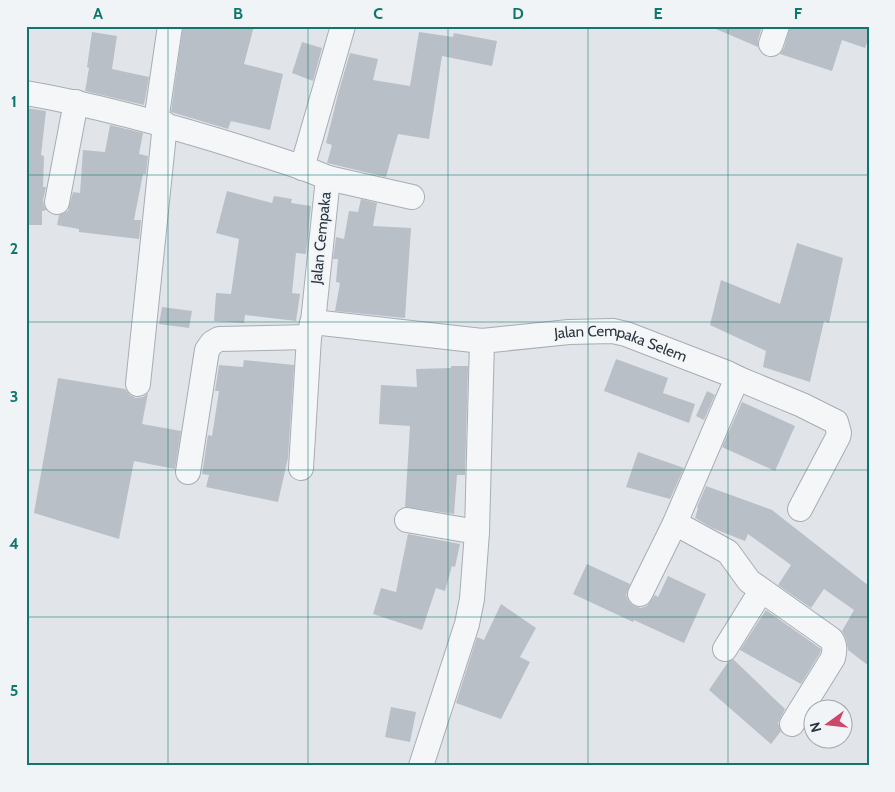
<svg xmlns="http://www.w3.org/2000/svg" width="895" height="792" font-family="Cabin,sans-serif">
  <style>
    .building { fill: #b8bfc6 }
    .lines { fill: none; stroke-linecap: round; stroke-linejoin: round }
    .minor-casing { stroke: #a6adb4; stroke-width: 26 }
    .minor { stroke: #f4f6f8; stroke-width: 24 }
    .grid { fill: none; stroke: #0f766e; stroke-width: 1; stroke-opacity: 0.55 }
    .labels { text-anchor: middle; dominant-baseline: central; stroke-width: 4; stroke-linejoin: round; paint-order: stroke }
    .street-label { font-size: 15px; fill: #293541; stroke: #f1f4f7 }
    .neatline { fill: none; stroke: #0f766e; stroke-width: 2 }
    .grid-label { font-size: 16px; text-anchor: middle; font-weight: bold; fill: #0f766e }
  </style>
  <rect width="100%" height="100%" fill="#e1e5ea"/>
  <g class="building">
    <polygon points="183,26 254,26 244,64 283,74 270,130 231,121 228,129 171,112"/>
    <polygon points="709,26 762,26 758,40 758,47"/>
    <polygon points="790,26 869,26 869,38 865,48 842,40 832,71 780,54 784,48"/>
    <polygon points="92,32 117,36 112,69 149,77 144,105 85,91 89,68 87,67"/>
    <polygon points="419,32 453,37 454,33 497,41 492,66 442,56 429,139 398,134 386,177 327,163 332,145 326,143 338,94 350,53 378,59 373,80 410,86"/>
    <polygon points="302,42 322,48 313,81 292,73"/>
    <polygon points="26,108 46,111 41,155 44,156 43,187 46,187 43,200 44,206 47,210 42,211 42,225 26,225"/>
    <polygon points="110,125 143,133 139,154 148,156 146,174 143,174 134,220 141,220 139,239 79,232 79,229 57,225 59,215 68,211 73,192 80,193 83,150 105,152"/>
    <polygon points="227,191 272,203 274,196 292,199 291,203 311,206 306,254 296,253 292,293 300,294 296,321 245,315 244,323 214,321 216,293 231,294 239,239 216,233"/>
    <polygon points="361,199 377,203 373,226 411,228 405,318 335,311 340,283 336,282 338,259 333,259 336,237 344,239 349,211 358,212"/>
    <polygon points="797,243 843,258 829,323 824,321 810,382 763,367 766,351 710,325 721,280 780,304"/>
    <polygon points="162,307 192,311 189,328 159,324"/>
    <polygon points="616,359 668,378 663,393 695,404 689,423 604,391"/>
    <polygon points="244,360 294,365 288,458 278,502 206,487 209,475 202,474 208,435 212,436 219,391 215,391 219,365 243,367"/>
    <polygon points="451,366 468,366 465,475 457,475 454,514 405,507 410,426 379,424 381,385 417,387 416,369 451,368"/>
    <polygon points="58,378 125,389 130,395 136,398 143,397 148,393 142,424 181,431 175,469 134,461 119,539 34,513"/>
    <polygon points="707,391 715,395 704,420 696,416"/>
    <polygon points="742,402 795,426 775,471 722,447"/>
    <polygon points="638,452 684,468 670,499 626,487"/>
    <polygon points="706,486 772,510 869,586 869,666 848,650 846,639 842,631 854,610 824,589 811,608 778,585 791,565 748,534 745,541 712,528 695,518 698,508 697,507"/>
    <polygon points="408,534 460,544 455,567 452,566 445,591 436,588 422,630 373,614 381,588 396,592"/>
    <polygon points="587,564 630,584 626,595 629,602 634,606 641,608 647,606 655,595 658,597 668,576 706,594 684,643 634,620 633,622 573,594"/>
    <polygon points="501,604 536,628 520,657 530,662 501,719 456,703 477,637 484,640"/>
    <polygon points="766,610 821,649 820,653 801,684 740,650"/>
    <polygon points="733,659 785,709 778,723 781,731 771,744 709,690 728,662"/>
    <polygon points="391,707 416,712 410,742 385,737"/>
  </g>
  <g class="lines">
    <defs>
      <g id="minor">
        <polyline points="771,44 777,26"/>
        <path id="s1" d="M26,93C101,106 172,126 245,149C273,158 302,166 328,178L313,322L482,341L569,332L613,331L626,334L727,373L737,378L675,523L640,594"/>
        <polyline points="156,121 170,26"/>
        <polyline points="302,168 343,26"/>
        <polyline points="328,178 412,197"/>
        <polyline points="57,202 76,102"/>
        <polyline points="737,378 802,405 836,422 839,433 838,437 800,509"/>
        <polyline points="138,384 165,124"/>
        <polyline points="301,468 309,337 312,323"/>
        <polyline points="188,472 207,350 212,343 219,339 309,337"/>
        <polyline points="407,520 477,532"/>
        <path d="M675,523L728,552L749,581L831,639C835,645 835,650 833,658L792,724"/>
        <polyline points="725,649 761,591"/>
        <polyline points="421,766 467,624 472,599 477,532 482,341"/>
      </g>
    </defs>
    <use href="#minor" class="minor-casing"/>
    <use href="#minor" class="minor"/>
  </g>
  <path class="grid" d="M168,26V766M308,26V766M448,26V766M588,26V766M728,26V766M26,175H869M26,322H869M26,470H869M26,617H869"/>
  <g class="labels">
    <g class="street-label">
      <text transform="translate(321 238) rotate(-84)">Jalan Cempaka</text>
      <text stroke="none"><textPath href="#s1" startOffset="770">Jalan Cempaka Selem</textPath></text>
    </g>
  </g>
  <rect width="895" height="792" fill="none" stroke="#f1f4f7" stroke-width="55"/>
  <g transform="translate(828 724) rotate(255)"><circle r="24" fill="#f1f4f7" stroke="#a1a8ae"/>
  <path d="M0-4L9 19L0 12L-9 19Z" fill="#cd476a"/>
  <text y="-8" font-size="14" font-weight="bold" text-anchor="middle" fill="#293541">N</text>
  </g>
  <rect x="28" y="28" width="840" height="736" class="neatline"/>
  <g class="grid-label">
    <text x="98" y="19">A</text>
    <text x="238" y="19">B</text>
    <text x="378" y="19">C</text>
    <text x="518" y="19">D</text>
    <text x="658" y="19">E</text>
    <text x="798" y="19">F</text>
    <text x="14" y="107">1</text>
    <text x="14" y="254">2</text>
    <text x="14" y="402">3</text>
    <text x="14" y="549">4</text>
    <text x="14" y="696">5</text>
  </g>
</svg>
